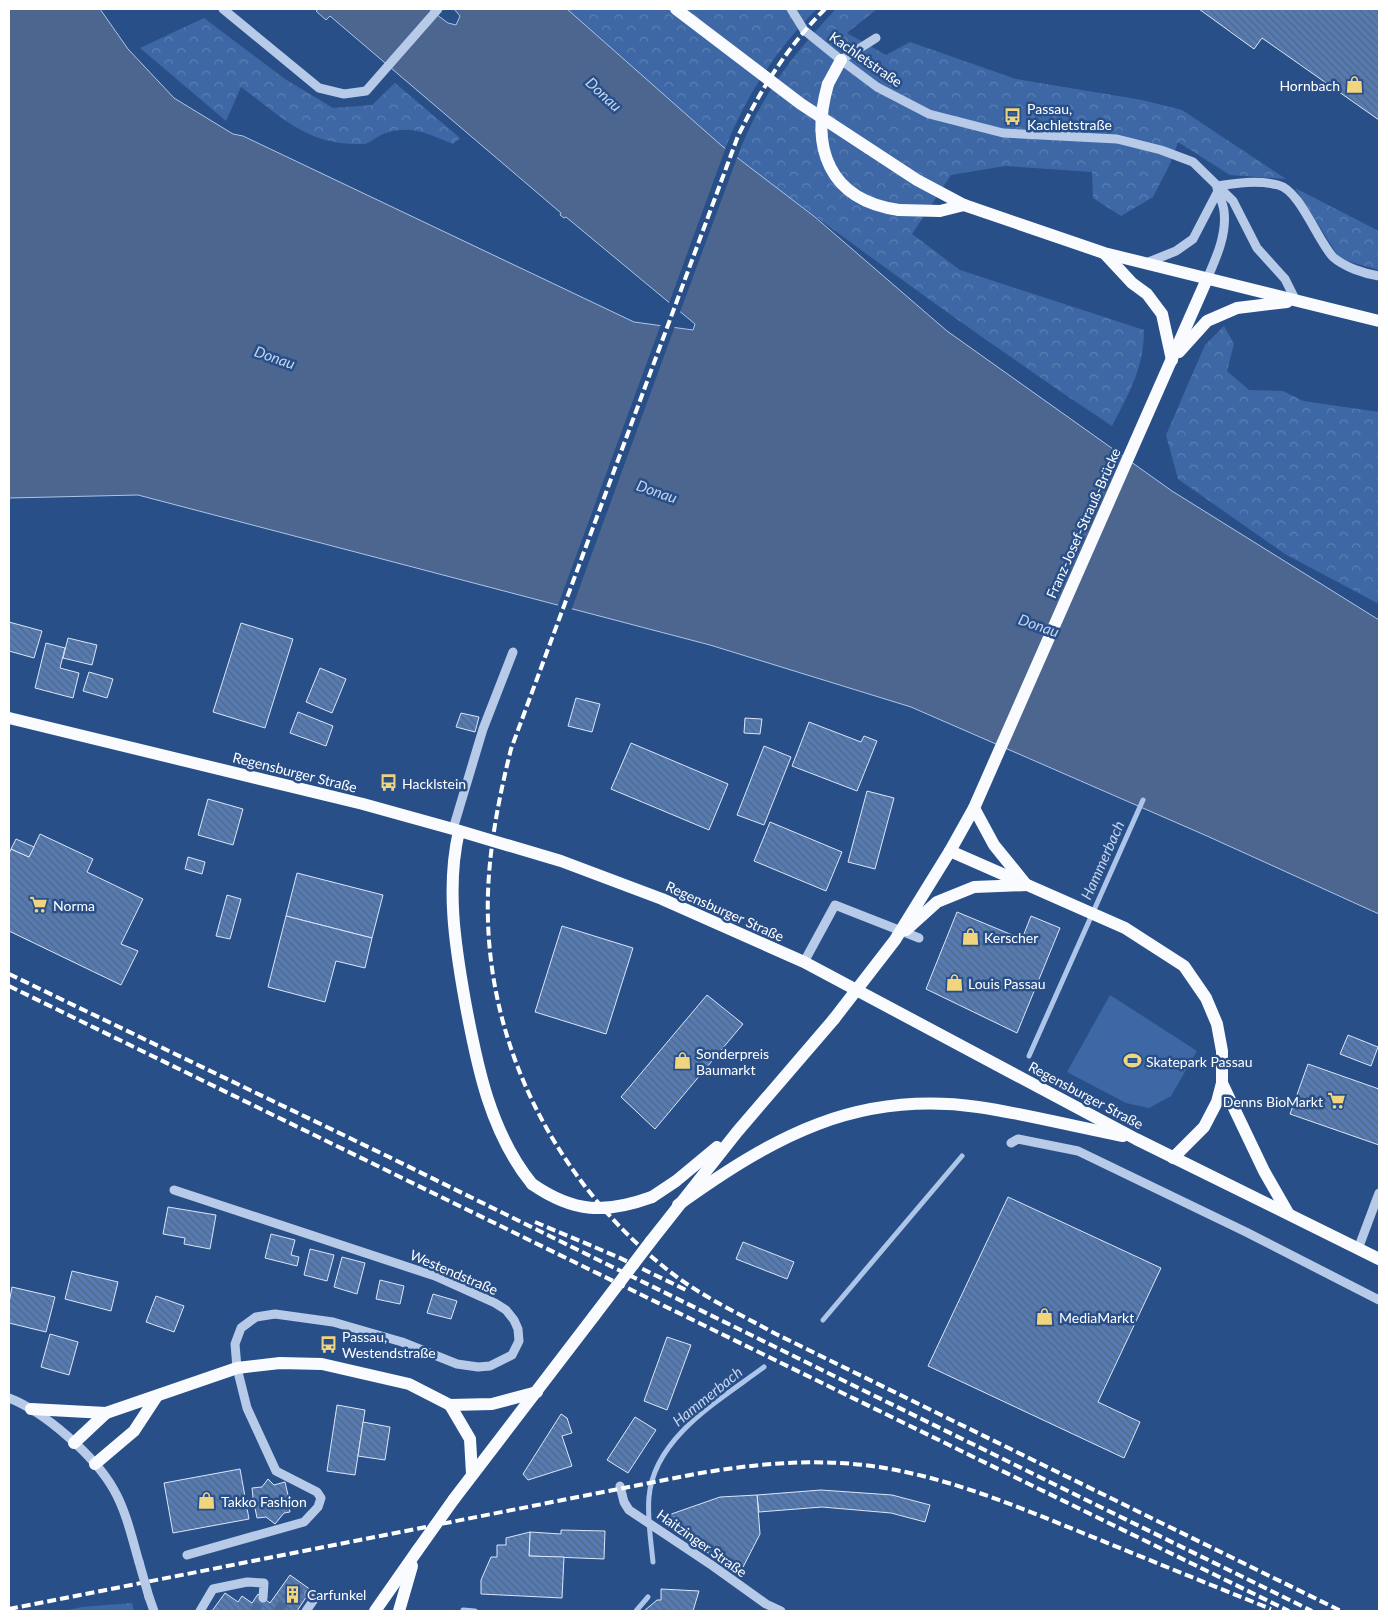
<svg xmlns="http://www.w3.org/2000/svg" width="1388" height="1620" font-family="Lato,sans-serif">
  <style>
    .grass { fill: #3e68a5 }
    .forest { fill: url(#forest-crowns) }
    .water { fill: #4c6690; stroke: #acc5e9 }
    .pier { fill: #294f89 }
    .lines { fill: none; stroke-linecap: round; stroke-linejoin: round }
    .stream { stroke: #acc5e9; stroke-width: 5 }
    .building { fill: url(#building-back-hatch); stroke: #dbe6f7 }
    .minor-tunnel { stroke: #49699b; stroke-width: 9; stroke-dasharray: 9 4.5; stroke-linecap: butt }
    .minor { stroke: #b7cbe9; stroke-width: 9 }
    .major { stroke: #f9fbfe; stroke-width: 12 }
    .rail { stroke: #fff; stroke-width: 4; stroke-dasharray: 9 4; stroke-linecap: butt }
    .minor-bridge { stroke: #b7cbe9; stroke-width: 9 }
    .major-bridge { stroke: #f9fbfe; stroke-width: 12 }
    .labels { text-anchor: middle; dominant-baseline: central; stroke-width: 5; stroke-linejoin: round; paint-order: stroke }
    .street-label { font-size: 14px; fill: #fff; stroke: #294f89 }
    .poi-label { font-size: 14px; fill: #fff; stroke: #294f89; text-anchor: start }
    .water-label { font-size: 15px; font-style: italic; fill: #c3d5f0; stroke: #294f89 }
  </style>
  <defs>
    <pattern id="forest-crowns" width="20" height="18" patternUnits="userSpaceOnUse" patternTransform="scale(1.25)"><rect width="20" height="18" fill="#3e68a5"/><path d="M2 6a3 3 0 1 1 6 0M12 15a3 3 0 1 1 6 0" fill="none" stroke="#5b7fb2"/></pattern>
    <pattern id="building-back-hatch" width="6" height="6" patternUnits="userSpaceOnUse" patternTransform="scale(1.25)"><rect width="6" height="6" fill="#567bb2"/><path d="M-1 5l2 2M0 0l6 6M5-1l2 2" fill="none" stroke="#526684"/></pattern>
  </defs>
  <rect width="100%" height="100%" fill="#294f89"/>
  <polygon class="grass" points="1110,995 1197,1051 1171,1096 1149,1108 1126,1103 1067,1072"/>
  <g class="forest">
    <path d="M567,9H817C776,49 746,96 725,149Z"/>
    <path d="M836,9H877L847,33L886,55L910,42L1016,79L1142,100L1182,110L1286,179L1230,175L1178,142L1170,164L1153,197L1121,216L1093,198L1092,172L1005,166L951,175L912,234L960,270L1144,330C1144,368 1129,393 1112,426C984,341 860,250 737,158C758,99 794,53 836,9Z"/>
    <path d="M204,18L285,79L333,108L372,105L395,83L460,138L453,144C427,134 412,124 383,134C377,136 370,144 363,144C307,146 282,117 241,87L226,121L140,48Z"/>
    <polygon points="1295,188 1379,231 1379,270 1340,259"/>
    <polygon points="1224,326 1234,344 1227,371 1249,390 1283,391 1303,401 1379,412 1379,604 1285,554 1178,479 1166,435 1205,345"/>
    <polygon points="132,1603 134,1611 63,1611 82,1607"/>
  </g>
  <polygon class="water" points="9,9 100,9 128,49 174,98 233,134 243,136 634,322 693,330 695,324 566,217 564,218 560,215 561,213 330,16 326,20 316,11 319,9 429,9 448,23 456,25 460,16 454,9 567,9 722,146 815,217 947,331 1172,491 1379,620 1379,914 1207,836 911,707 710,645 138,495 9,498"/>
  <g class="pier">
    <polygon points="726,147 738,155 679,315 668,306"/>
    <polygon points="661,324 675,326 571,611 557,608"/>
  </g>
  <g class="lines">
    <g class="stream">
      <polyline points="1029,1056 1143,800"/>
      <polyline points="823,1320 962,1156"/>
      <path d="M653,1562C651,1541 647,1518 649,1497C654,1437 720,1400 764,1367"/>
      <polyline points="463,1610 475,1611"/>
      <polyline points="636,1611 648,1597"/>
    </g>
  </g>
  <g class="building">
    <polygon points="1199,9 1379,9 1379,120 1262,38 1254,49"/>
    <polygon points="9,622 42,631 34,658 9,651"/>
    <polygon points="241,623 293,639 265,728 213,712"/>
    <polygon points="68,638 97,645 92,665 63,658"/>
    <polygon points="46,643 65,648 60,668 79,673 73,698 35,688"/>
    <polygon points="320,668 346,679 332,713 306,702"/>
    <polygon points="89,672 113,679 107,698 83,691"/>
    <polygon points="576,698 600,704 592,732 568,726"/>
    <polygon points="298,712 333,726 326,746 290,733"/>
    <polygon points="461,713 479,717 475,732 456,727"/>
    <polygon points="745,718 762,719 760,734 744,733"/>
    <polygon points="809,722 861,742 864,736 877,741 857,791 792,766"/>
    <polygon points="631,743 728,784 709,830 611,789"/>
    <polygon points="764,746 791,757 764,825 737,815"/>
    <polygon points="867,791 894,798 875,869 848,862"/>
    <polygon points="208,799 243,809 233,845 198,835"/>
    <polygon points="770,822 842,852 826,891 754,861"/>
    <polygon points="40,834 93,859 87,872 143,899 121,944 138,951 121,985 9,931 9,854 11,849 29,857"/>
    <polygon points="16,839 34,847 29,857 11,849"/>
    <polygon points="188,857 205,862 202,874 185,869"/>
    <polygon points="297,873 383,895 372,938 286,916"/>
    <polygon points="227,895 241,899 230,939 216,936"/>
    <polygon points="957,912 1022,939 1031,916 1060,928 1017,1033 926,989"/>
    <polygon points="286,916 372,938 365,968 336,961 325,1002 268,987"/>
    <polygon points="562,926 633,948 606,1034 535,1012"/>
    <polygon points="707,995 743,1024 655,1129 621,1097"/>
    <polygon points="1348,1035 1378,1047 1371,1066 1340,1054"/>
    <polygon points="1308,1064 1379,1089 1379,1145 1290,1114"/>
    <polygon points="1008,1197 1161,1268 1098,1402 1140,1422 1124,1458 928,1366"/>
    <polygon points="168,1207 216,1215 210,1249 184,1244 185,1238 163,1234"/>
    <polygon points="271,1234 295,1240 291,1255 299,1257 297,1266 265,1258"/>
    <polygon points="743,1242 794,1262 787,1279 736,1259"/>
    <polygon points="310,1249 334,1255 327,1281 304,1275"/>
    <polygon points="342,1257 365,1263 357,1294 334,1287"/>
    <polygon points="72,1271 118,1282 111,1311 65,1299"/>
    <polygon points="380,1280 404,1286 400,1304 376,1299"/>
    <polygon points="12,1287 55,1297 46,1332 9,1323 9,1303"/>
    <polygon points="433,1294 457,1301 451,1319 427,1313"/>
    <polygon points="156,1296 184,1306 174,1332 146,1322"/>
    <polygon points="50,1334 78,1342 69,1375 41,1367"/>
    <polygon points="667,1337 691,1345 667,1410 644,1401"/>
    <polygon points="337,1405 365,1410 355,1475 327,1471"/>
    <polygon points="561,1414 567,1418 572,1433 562,1436 572,1466 528,1480 523,1474"/>
    <polygon points="635,1417 656,1430 628,1473 607,1460"/>
    <polygon points="363,1422 390,1427 385,1460 358,1456"/>
    <polygon points="240,1469 249,1519 173,1533 164,1483"/>
    <polygon points="268,1479 274,1485 285,1482 288,1495 294,1501 289,1507 290,1512 284,1513 275,1524 266,1517 257,1518 255,1508 249,1503 253,1497 252,1488 262,1487"/>
    <polygon points="821,1490 892,1495 930,1505 925,1522 891,1513 822,1507 759,1512 757,1495"/>
    <polygon points="757,1495 760,1534 740,1573 673,1531 660,1518 720,1497"/>
    <polygon points="561,1530 605,1531 604,1559 529,1556 530,1532 561,1534"/>
    <polygon points="530,1532 529,1556 564,1557 562,1598 481,1594 481,1580 491,1557 497,1557 497,1545 506,1545 506,1538"/>
    <polygon points="290,1575 311,1590 297,1611 212,1611 225,1593 238,1602 242,1596 252,1603 258,1594 270,1603"/>
    <polygon points="661,1589 699,1591 693,1611 644,1611 657,1600 661,1600"/>
  </g>
  <g class="lines">
    <g class="minor-tunnel">
      <polyline points="254,1611 263,1598"/>
      <polyline points="278,1611 293,1589 309,1594"/>
    </g>
    <g class="minor">
      <polyline points="223,9 319,88 344,94 366,91 438,9"/>
      <polyline points="791,9 804,30 841,60 877,87 929,114 1003,133 1117,139 1161,150 1193,162 1233,201 1257,248 1285,279 1296,301"/>
      <polyline points="841,60 876,38"/>
      <path d="M1217,186C1236,183 1258,180 1278,185C1300,190 1317,240 1333,257C1344,267 1365,274 1379,276"/>
      <polyline points="1146,263 1176,251 1193,239 1218,191"/>
      <path d="M1207,279C1216,258 1227,235 1224,211C1223,203 1219,196 1217,188"/>
      <polyline points="453,829 483,729 513,652"/>
      <polyline points="804,962 835,905 919,938"/>
      <polyline points="1011,1143 1018,1139 1078,1151 1246,1232 1379,1300"/>
      <polyline points="174,1190 435,1276 495,1303 506,1310 514,1320 518,1329 519,1341 512,1355 490,1366 478,1367 457,1364 402,1342 333,1322 275,1314 256,1317 241,1328 235,1344 237,1368 247,1408 276,1471 317,1492 321,1498 318,1507 304,1522 187,1555"/>
      <polyline points="1358,1249 1379,1193"/>
      <path d="M9,1398C45,1412 95,1456 114,1490C126,1511 132,1538 139,1562"/>
      <polyline points="620,1486 624,1502 629,1510 713,1566 766,1604 781,1611"/>
      <polyline points="149,1597 154,1611"/>
      <polyline points="200,1611 213,1589 247,1582 264,1583 263,1598"/>
      <polyline points="306,1611 315,1598 309,1594"/>
    </g>
    <g class="major">
      <polyline points="676,9 801,104 917,180 964,205 1104,253 1379,321"/>
      <polyline points="828,84 841,60"/>
      <polyline points="899,210 940,211 964,205"/>
      <polyline points="1105,254 1132,283 1147,294 1162,314 1172,360"/>
      <polyline points="1179,352 1207,321 1237,308 1287,302"/>
      <polyline points="9,718 363,804 453,829 561,861 662,899 804,962 1136,1139 1379,1259"/>
      <polyline points="974,808 994,845 1024,882"/>
      <path d="M459,831C446,887 455,945 465,1001C477,1066 490,1132 532,1184"/>
      <polyline points="1222,1083 1264,1171 1288,1213"/>
      <polyline points="1173,1158 1204,1127 1217,1102 1222,1083 1222,1051 1217,1024 1206,998 1184,966 1125,928 950,851 974,808 1207,279"/>
      <polyline points="652,1197 676,1181 717,1147"/>
      <path d="M678,1205C773,1137 856,1090 978,1107C1027,1114 1075,1127 1123,1136"/>
      <polyline points="651,1241 737,1132 834,1019"/>
      <polyline points="450,1405 470,1439 472,1474"/>
      <polyline points="31,1409 106,1413 237,1368 280,1363 322,1364 409,1384 450,1405 492,1404 537,1392"/>
      <polyline points="74,1443 106,1413"/>
      <polyline points="95,1464 134,1431 157,1396"/>
      <polyline points="454,1499 594,1316"/>
      <polyline points="375,1611 417,1551"/>
      <polyline points="399,1611 412,1566"/>
    </g>
    <g class="rail">
      <path d="M825,9C788,46 761,89 738,136L511,749C497,805 486,863 488,921C492,1058 562,1187 669,1271C702,1297 740,1314 776,1334L1341,1611"/>
      <polyline points="9,974 387,1156 1312,1611"/>
      <polyline points="9,986 1289,1611"/>
      <polyline points="535,1222 618,1257 688,1291"/>
      <path d="M9,1609L695,1474C753,1464 812,1458 872,1466C944,1476 1011,1504 1078,1531C1142,1557 1206,1583 1271,1609"/>
    </g>
    <polyline class="minor-bridge" points="139,1562 149,1597"/>
    <g class="major-bridge">
      <path d="M828,84C810,147 828,200 899,210"/>
      <polyline points="906,930 937,902 974,887 1027,885"/>
      <polyline points="834,1019 895,940 950,851"/>
      <path d="M532,1184C574,1213 605,1214 652,1197"/>
      <polyline points="594,1316 651,1241"/>
      <polyline points="417,1551 454,1499"/>
    </g>
  </g>
  <defs>
    <symbol id="shop-bare" viewBox="-9 -9 18 18"><path d="M-5-2.5h2.3a2.7 3.5 0 0 1 5.4 0H5L5.5 6h-11ZM-1.5-2.5h3a1.5 2.3 0 0 0-3 0Z" fill="#f0d47e" stroke="#294f89" stroke-width="2.5" paint-order="stroke"/></symbol>
    <symbol id="bus-bare" viewBox="-9 -9 18 18"><path d="M-5-6H5V4H4V6H2V4H-2V6H-4V4H-5ZM-3.5-4V0h7V-4ZM-3.5 1.2v1.5H-2V1.2ZM2 1.2v1.5H3.5V1.2Z" fill="#f0d47e" stroke="#294f89" stroke-width="2.5" paint-order="stroke"/></symbol>
    <symbol id="supermarket-bare" viewBox="-9 -9 18 18"><path d="M-6-5.5h2.5l.6 2H6L4.5 2H-2.5L-4.4-4H-6ZM-1.5 3.2a1.3 1.3 0 1 0 .1 0ZM3 3.2a1.3 1.3 0 1 0 .1 0Z" fill="#f0d47e" stroke="#294f89" stroke-width="2.5" paint-order="stroke"/></symbol>
    <symbol id="stadium-bare" viewBox="-9 -9 18 18"><path d="M0-5a6.5 5 0 1 0 0 10a6.5 5 0 1 0 0-10ZM-3.5-1.8h7v3.6h-7Z" fill="#f0d47e" stroke="#294f89" stroke-width="2.5" paint-order="stroke"/></symbol>
    <symbol id="building-bare" viewBox="-9 -9 18 18"><path d="M-4-6H4V6H1V3H-1V6H-4ZM-2.5-4.3h1.7v1.8h-1.7ZM.8-4.3h1.7v1.8H.8ZM-2.5-1h1.7V.8h-1.7ZM.8-1h1.7V.8H.8Z" fill="#f0d47e" stroke="#294f89" stroke-width="2.5" paint-order="stroke"/></symbol>
  </defs>
  <g fill-rule="evenodd">
    <use href="#shop-bare" x="1342" y="72" width="25" height="25"/>
    <use href="#bus-bare" x="1000" y="104" width="25" height="25"/>
    <use href="#bus-bare" x="376" y="770" width="25" height="25"/>
    <use href="#supermarket-bare" x="26" y="892" width="25" height="25"/>
    <use href="#shop-bare" x="958" y="924" width="25" height="25"/>
    <use href="#shop-bare" x="942" y="970" width="25" height="25"/>
    <use href="#shop-bare" x="670" y="1048" width="25" height="25"/>
    <use href="#stadium-bare" x="1120" y="1048" width="25" height="25"/>
    <use href="#supermarket-bare" x="1324" y="1088" width="25" height="25"/>
    <use href="#shop-bare" x="1032" y="1304" width="25" height="25"/>
    <use href="#bus-bare" x="316" y="1332" width="25" height="25"/>
    <use href="#shop-bare" x="194" y="1488" width="25" height="25"/>
    <use href="#building-bare" x="280" y="1582" width="25" height="25"/>
  </g>
  <g class="labels">
    <g class="street-label">
      <text transform="translate(866 59) rotate(35)">Kachletstraße</text>
      <text transform="translate(1083 523) rotate(-66)">Franz-Josef-Strauß-Brücke</text>
      <text transform="translate(295 772) rotate(14)">Regensburger Straße</text>
      <text transform="translate(725 911) rotate(24)">Regensburger Straße</text>
      <text transform="translate(1086 1095) rotate(28)">Regensburger Straße</text>
      <text transform="translate(454 1272) rotate(23)">Westendstraße</text>
      <text transform="translate(702 1543) rotate(35)">Haitzinger Straße</text>
    </g>
    <g class="poi-label">
      <text x="1340" y="85" text-anchor="end">Hornbach</text>
      <text x="1027" y="108">Passau,<tspan x="1027" dy="16">Kachletstraße</tspan></text>
      <text x="402" y="783">Hacklstein</text>
      <text x="53" y="905">Norma</text>
      <text x="984" y="937">Kerscher</text>
      <text x="968" y="983">Louis Passau</text>
      <text x="696" y="1053">Sonderpreis<tspan x="696" dy="16">Baumarkt</tspan></text>
      <text x="1146" y="1061">Skatepark Passau</text>
      <text x="1323" y="1101" text-anchor="end">Denns BioMarkt</text>
      <text x="1059" y="1317">MediaMarkt</text>
      <text x="342" y="1336">Passau,<tspan x="342" dy="16">Westendstraße</tspan></text>
      <text x="221" y="1501">Takko Fashion</text>
      <text x="307" y="1594">Carfunkel</text>
    </g>
    <g class="water-label">
      <text transform="translate(604 94) rotate(43)">Donau</text>
      <text transform="translate(275 357) rotate(19)">Donau</text>
      <text transform="translate(657 491) rotate(19)">Donau</text>
      <text transform="translate(1039 625) rotate(19)">Donau</text>
      <text transform="translate(1102 860) rotate(-66)">Hammerbach</text>
      <text transform="translate(707 1396) rotate(-39)">Hammerbach</text>
    </g>
  </g>
  <rect width="1388" height="1620" fill="none" stroke="#ffffff" stroke-width="20"/>
</svg>
